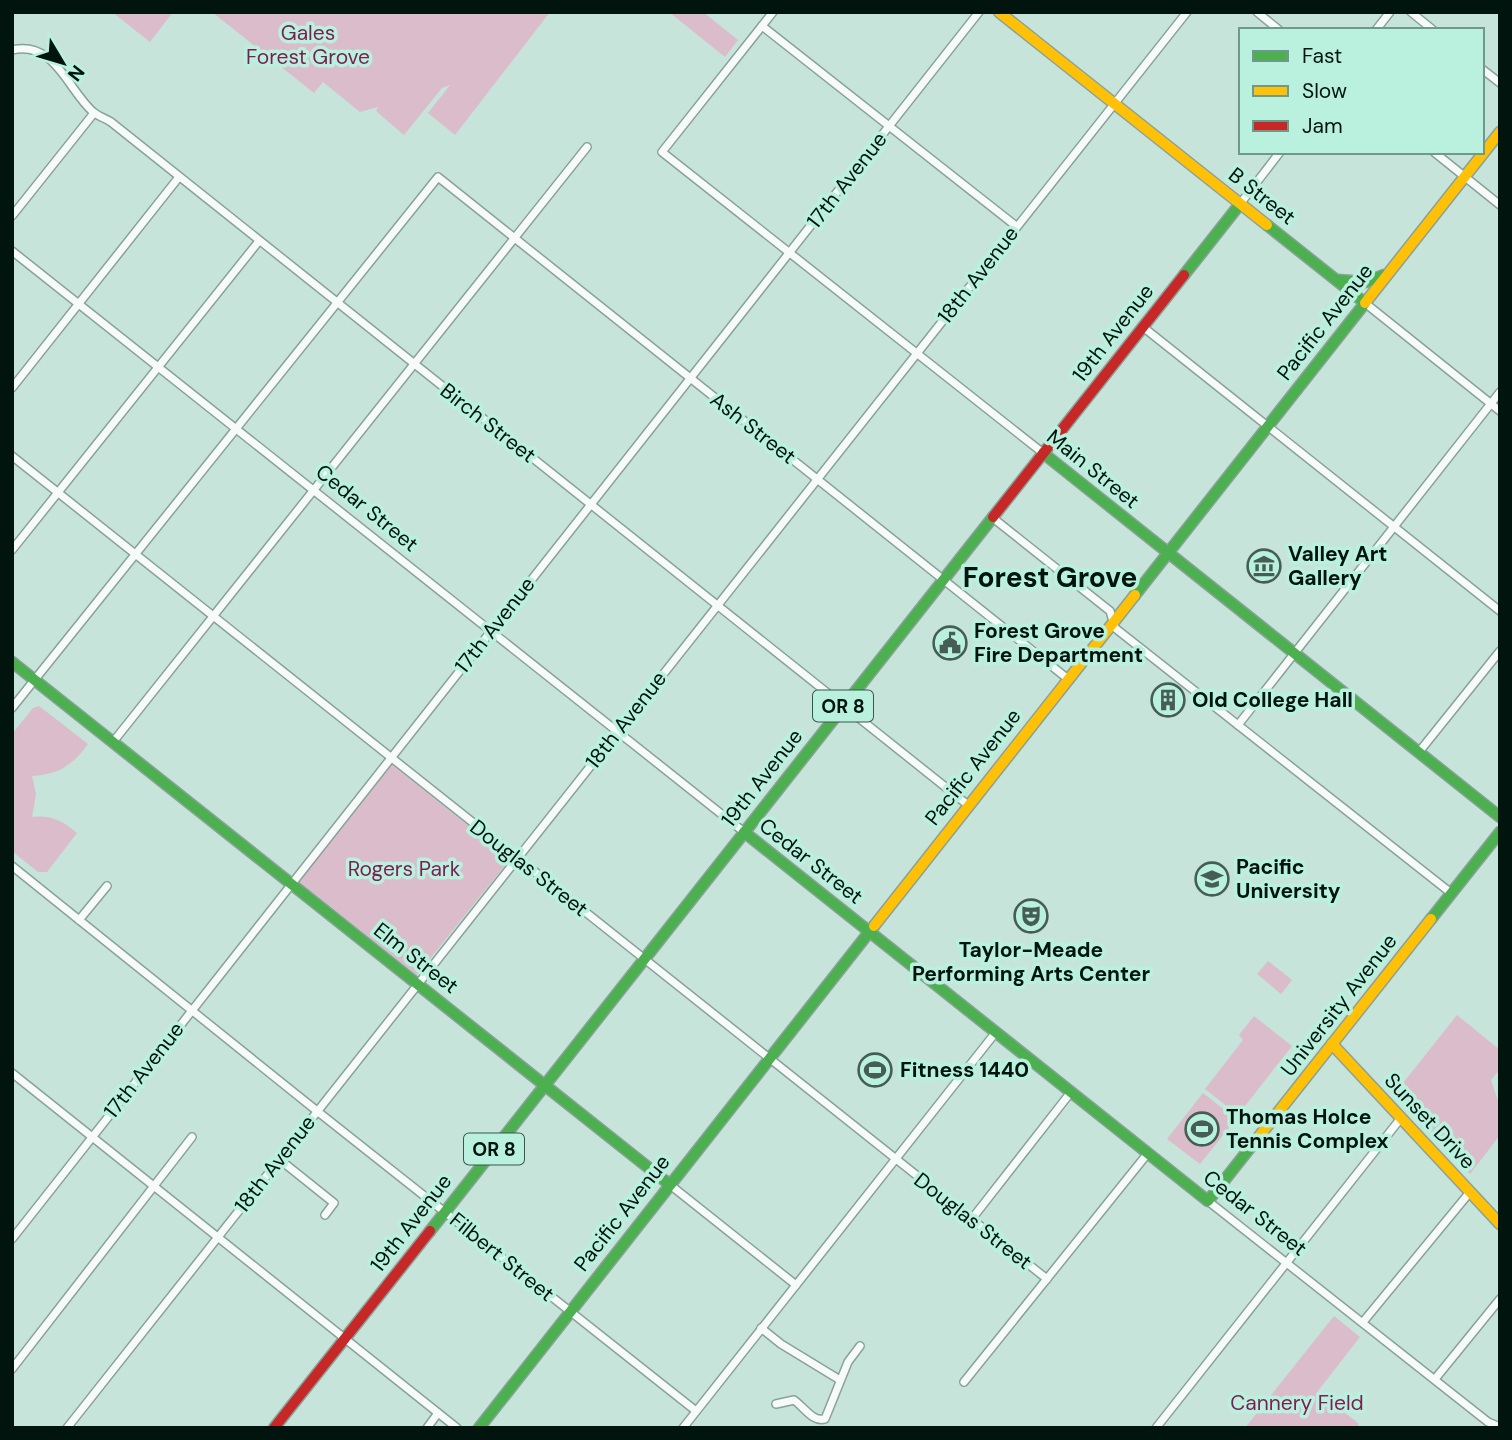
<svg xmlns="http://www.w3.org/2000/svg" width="1512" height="1440" font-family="'DM Sans',sans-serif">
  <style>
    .green { fill: #dbbccb }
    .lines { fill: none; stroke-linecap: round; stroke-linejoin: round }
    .street-casing { stroke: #8aa199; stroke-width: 10 }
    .fast-casing { stroke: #8aa199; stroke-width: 13 }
    .slow-casing { stroke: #8aa199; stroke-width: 13 }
    .jam-casing { stroke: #8aa199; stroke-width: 13 }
    .street { stroke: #f6fbf9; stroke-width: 7 }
    .fast { stroke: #4caf50; stroke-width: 10 }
    .slow { stroke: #ffc107; stroke-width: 10 }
    .jam { stroke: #c62828; stroke-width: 10 }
    .labels { text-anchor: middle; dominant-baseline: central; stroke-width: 7; stroke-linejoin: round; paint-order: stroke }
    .shield { fill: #b9f1de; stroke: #38564c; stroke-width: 2 }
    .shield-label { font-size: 19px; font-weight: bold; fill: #01140e }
    .park-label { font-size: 21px; fill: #7c1e51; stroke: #b9f1de }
    .street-label { font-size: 21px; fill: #01140e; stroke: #b9f1de }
    .poi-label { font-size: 21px; font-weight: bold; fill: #01140e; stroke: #b9f1de; text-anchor: start }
    .district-label { font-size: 28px; font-weight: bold; fill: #01140e; stroke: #b9f1de }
  </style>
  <rect width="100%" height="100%" fill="#c6e4da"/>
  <g class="green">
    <polygon points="112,12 173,12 150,42"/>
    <polygon points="212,12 550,12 455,135 428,113 450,85 442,88 404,135 376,111 378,107 360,112 323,82 314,93"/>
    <polygon points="669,12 703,12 738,40 725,57"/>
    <path d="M39,706L88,744C73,765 58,775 32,776L36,794L32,817C51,815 63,821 77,833L47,872H38L12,851V734L33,708Z"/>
    <polygon points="390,763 510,859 417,975 297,880"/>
    <polygon points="1268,961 1292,980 1281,994 1257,974"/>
    <polygon points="1457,1015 1500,1050 1500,1069 1491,1080 1500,1107 1500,1135 1470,1174 1396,1092"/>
    <polygon points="1254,1016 1292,1046 1238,1115 1205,1089 1243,1040 1239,1035"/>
    <polygon points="1203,1093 1236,1119 1200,1164 1167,1139"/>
    <polygon points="1334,1316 1360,1337 1318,1391 1359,1424 1357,1428 1245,1428"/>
  </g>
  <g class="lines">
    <defs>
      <g id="street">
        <polyline points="773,12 662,152 1043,453"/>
        <polyline points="1257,12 1279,30"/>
        <polyline points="1411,12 1433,30"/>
        <polyline points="762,26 1016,226"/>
        <polyline points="1376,30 1390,12"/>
        <path d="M12,50C54,40 67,88 92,111C97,116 105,118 111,122L968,805"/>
        <polyline points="1482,69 1500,83"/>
        <polyline points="1434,152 1500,205"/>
        <polyline points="1240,204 1280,152"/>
        <polyline points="12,216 94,113"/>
        <polyline points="12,251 744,832"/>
        <polyline points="1365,303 1500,411"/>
        <polyline points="1143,327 1500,611"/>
        <polyline points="12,388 179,177"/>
        <polyline points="12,456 1047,1279"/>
        <polyline points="993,518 1110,611 1115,628 1451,893"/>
        <polyline points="12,550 259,241"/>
        <polyline points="12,708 438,177 1068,679"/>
        <polyline points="1238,725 1500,392"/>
        <polyline points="113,742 587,147"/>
        <polyline points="1419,752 1500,651"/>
        <polyline points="12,866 317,1111 696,1411"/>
        <polyline points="79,920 107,886"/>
        <polyline points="12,1073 457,1428"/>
        <polyline points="279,1159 334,1203 325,1215"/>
        <polyline points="669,1184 796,1285"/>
        <polyline points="1208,1201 1488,1422 1500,1427"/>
        <polyline points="971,1220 1071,1092"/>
        <polyline points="12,1239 979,12"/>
        <polyline points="1363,1322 1470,1192"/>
        <polyline points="761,1328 781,1344 840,1380"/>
        <polyline points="12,1369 192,1137"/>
        <polyline points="1435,1379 1500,1299"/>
        <polyline points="964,1382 1148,1153"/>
        <path d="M776,1404L794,1400C804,1407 812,1422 825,1419L848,1362L860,1346"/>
        <polyline points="67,1428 1187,12"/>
        <polyline points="427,1428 438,1413"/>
        <polyline points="683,1428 996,1032"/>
        <polyline points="1156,1428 1401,1118"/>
      </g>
      <g id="fast">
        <polyline points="1184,275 1240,204"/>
        <polyline points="1337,280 1366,282 1384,275"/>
        <polyline points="1043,453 1500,817"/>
        <polyline points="1135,595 1365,303 1267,225"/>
        <polyline points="12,662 669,1184"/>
        <polyline points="744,832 1208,1201 1257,1139"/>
        <polyline points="1431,919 1500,832"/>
        <polyline points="430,1231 993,517"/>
        <polyline points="479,1428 874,926"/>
      </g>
      <g id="slow">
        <polyline points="999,12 1267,225"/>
        <polyline points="1365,303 1500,132"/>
        <polyline points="874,926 1135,595"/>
        <polyline points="1332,1044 1500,1224"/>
        <polyline points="1257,1139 1431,919"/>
      </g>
      <g id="jam">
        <polyline points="993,517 1184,275"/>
        <polyline points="274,1428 430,1231"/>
      </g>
    </defs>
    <use href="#street" class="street-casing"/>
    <use href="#fast" class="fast-casing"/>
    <use href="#slow" class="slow-casing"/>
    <use href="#jam" class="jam-casing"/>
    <use href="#street" class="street"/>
    <use href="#fast" class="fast"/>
    <use href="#slow" class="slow"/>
    <use href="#jam" class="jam"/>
  </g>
  <defs>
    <symbol id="museum-ring" viewBox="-11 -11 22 22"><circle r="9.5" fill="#b9f1de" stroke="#465d55" stroke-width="1.5"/><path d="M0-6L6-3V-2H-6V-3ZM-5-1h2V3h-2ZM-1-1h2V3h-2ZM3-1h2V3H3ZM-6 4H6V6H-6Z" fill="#465d55"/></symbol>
    <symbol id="civic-ring" viewBox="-11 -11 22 22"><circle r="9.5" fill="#b9f1de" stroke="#465d55" stroke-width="1.5"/><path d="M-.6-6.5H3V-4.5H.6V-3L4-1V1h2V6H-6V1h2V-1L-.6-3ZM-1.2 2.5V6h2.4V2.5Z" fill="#465d55"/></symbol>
    <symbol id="building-ring" viewBox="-11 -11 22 22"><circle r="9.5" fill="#b9f1de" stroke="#465d55" stroke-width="1.5"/><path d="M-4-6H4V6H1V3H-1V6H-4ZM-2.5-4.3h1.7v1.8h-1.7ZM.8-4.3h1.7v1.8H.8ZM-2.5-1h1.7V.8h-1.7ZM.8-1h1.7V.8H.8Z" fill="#465d55"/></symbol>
    <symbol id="university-ring" viewBox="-11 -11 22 22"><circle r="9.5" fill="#b9f1de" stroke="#465d55" stroke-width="1.5"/><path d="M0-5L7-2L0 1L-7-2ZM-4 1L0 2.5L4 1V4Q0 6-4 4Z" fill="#465d55"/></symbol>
    <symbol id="theatre-ring" viewBox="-11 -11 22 22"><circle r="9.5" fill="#b9f1de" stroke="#465d55" stroke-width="1.5"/><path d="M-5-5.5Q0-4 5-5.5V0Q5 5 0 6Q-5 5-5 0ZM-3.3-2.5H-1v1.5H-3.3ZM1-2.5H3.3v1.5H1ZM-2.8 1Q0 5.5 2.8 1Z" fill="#465d55"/></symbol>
    <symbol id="stadium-ring" viewBox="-11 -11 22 22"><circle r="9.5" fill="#b9f1de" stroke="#465d55" stroke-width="1.5"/><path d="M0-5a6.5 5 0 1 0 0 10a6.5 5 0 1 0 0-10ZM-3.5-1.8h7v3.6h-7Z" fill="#465d55"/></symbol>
  </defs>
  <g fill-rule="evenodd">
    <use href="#museum-ring" x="1245" y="547" width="38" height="38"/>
    <use href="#civic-ring" x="931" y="624" width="38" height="38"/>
    <use href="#building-ring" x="1149" y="681" width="38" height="38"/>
    <use href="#university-ring" x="1193" y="860" width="38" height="38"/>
    <use href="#theatre-ring" x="1012" y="897" width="38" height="38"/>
    <use href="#stadium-ring" x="856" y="1051" width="38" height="38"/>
    <use href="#stadium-ring" x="1183" y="1110" width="38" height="38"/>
  </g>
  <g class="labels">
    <g class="shield">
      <rect x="813" y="690.5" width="60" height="31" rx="5"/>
      <rect x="464" y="1133.5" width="60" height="31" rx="5"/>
    </g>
    <g class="shield-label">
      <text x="843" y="706">OR 8</text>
      <text x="494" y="1149">OR 8</text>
    </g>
    <g class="park-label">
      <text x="308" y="33">Gales<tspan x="308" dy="24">Forest Grove</tspan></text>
      <text x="404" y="869">Rogers Park</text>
      <text x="1297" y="1403">Cannery Field</text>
    </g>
    <g class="street-label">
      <text transform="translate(847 180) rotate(-52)">17th Avenue</text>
      <text transform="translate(1262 196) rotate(38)">B Street</text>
      <text transform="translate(978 275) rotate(-52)">18th Avenue</text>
      <text transform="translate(1325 322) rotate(-52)">Pacific Avenue</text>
      <text transform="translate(1113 333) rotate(-52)">19th Avenue</text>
      <text transform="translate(488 423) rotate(38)">Birch Street</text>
      <text transform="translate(753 428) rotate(38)">Ash Street</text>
      <text transform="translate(1093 469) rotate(39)">Main Street</text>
      <text transform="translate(367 508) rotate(39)">Cedar Street</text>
      <text transform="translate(495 625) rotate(-52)">17th Avenue</text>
      <text transform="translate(626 720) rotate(-52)">18th Avenue</text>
      <text transform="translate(973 767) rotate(-52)">Pacific Avenue</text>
      <text transform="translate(762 778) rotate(-52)">19th Avenue</text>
      <text transform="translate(811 861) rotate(38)">Cedar Street</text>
      <text transform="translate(529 868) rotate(38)">Douglas Street</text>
      <text transform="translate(416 958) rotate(38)">Elm Street</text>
      <text transform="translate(1339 1005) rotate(-52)">University Avenue</text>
      <text transform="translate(144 1070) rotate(-52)">17th Avenue</text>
      <text transform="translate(1430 1121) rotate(47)">Sunset Drive</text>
      <text transform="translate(275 1164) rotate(-52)">18th Avenue</text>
      <text transform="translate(622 1213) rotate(-52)">Pacific Avenue</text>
      <text transform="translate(1255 1213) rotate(38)">Cedar Street</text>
      <text transform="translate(973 1221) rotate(38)">Douglas Street</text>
      <text transform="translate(411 1223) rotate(-52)">19th Avenue</text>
      <text transform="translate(502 1257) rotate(39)">Filbert Street</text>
    </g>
    <g class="poi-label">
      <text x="1288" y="554">Valley Art<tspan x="1288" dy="24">Gallery</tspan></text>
      <text x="974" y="631">Forest Grove<tspan x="974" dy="24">Fire Department</tspan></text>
      <text x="1192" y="700">Old College Hall</text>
      <text x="1236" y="867">Pacific<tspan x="1236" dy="24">University</tspan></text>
      <text x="1031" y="950" text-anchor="middle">Taylor-Meade<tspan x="1031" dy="24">Performing Arts Center</tspan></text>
      <text x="900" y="1070">Fitness 1440</text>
      <text x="1226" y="1117">Thomas Holce<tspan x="1226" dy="24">Tennis Complex</tspan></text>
    </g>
    <g class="district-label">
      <text x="1050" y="577">Forest Grove</text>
    </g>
  </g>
  <rect width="1512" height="1440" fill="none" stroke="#01140e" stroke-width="28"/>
  <rect x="1239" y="28" width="245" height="126" fill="#b9f1de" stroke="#6f998b" stroke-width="2"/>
  <rect x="1253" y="51" width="35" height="10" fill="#4caf50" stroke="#6f998b" stroke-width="2"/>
  <text x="1302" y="63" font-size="21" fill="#01140e">Fast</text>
  <rect x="1253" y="86" width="35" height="10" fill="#ffc107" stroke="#6f998b" stroke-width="2"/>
  <text x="1302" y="98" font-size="21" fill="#01140e">Slow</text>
  <rect x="1253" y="121" width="35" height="10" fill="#c62828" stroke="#6f998b" stroke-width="2"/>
  <text x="1302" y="133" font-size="21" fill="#01140e">Jam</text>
  <g transform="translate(63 63) rotate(128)" stroke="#b9f1de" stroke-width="5" paint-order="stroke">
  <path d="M0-5L12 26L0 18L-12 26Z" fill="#01140e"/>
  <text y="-10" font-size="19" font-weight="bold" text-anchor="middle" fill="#01140e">N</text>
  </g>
</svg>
